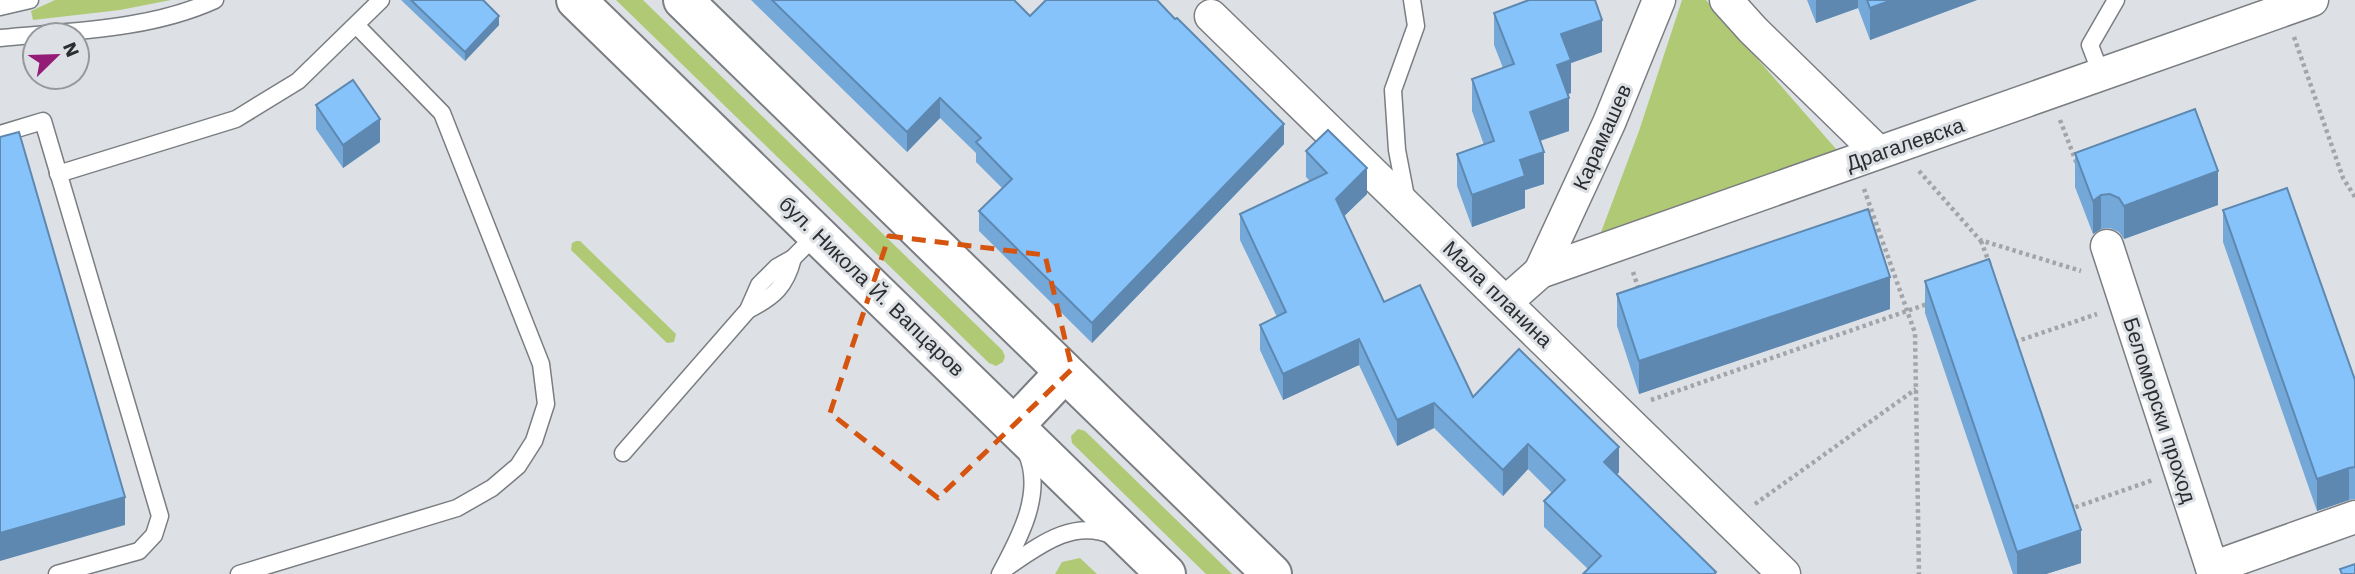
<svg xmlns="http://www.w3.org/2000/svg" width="2355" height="574" font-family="'Work Sans',sans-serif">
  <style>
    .green { fill: #b0c975 }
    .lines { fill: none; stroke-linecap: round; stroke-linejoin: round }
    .lane-casing { stroke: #7a7d81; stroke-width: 19 }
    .street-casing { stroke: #7a7d81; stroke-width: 35 }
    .secondary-casing { stroke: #7a7d81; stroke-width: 42 }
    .path { stroke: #a2a5a9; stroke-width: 4.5; stroke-dasharray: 3.5 3.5; stroke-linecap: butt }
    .lane { stroke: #fff; stroke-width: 16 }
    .street { stroke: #fff; stroke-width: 32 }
    .secondary { stroke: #fff; stroke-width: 38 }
    .wall { fill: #73a8d8 }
    .shaded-wall { fill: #5e88b0 }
    .building { fill: #86c3fb; stroke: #5e88b0; stroke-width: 2 }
    .marked { fill: none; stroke: #d55510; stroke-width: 5; stroke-dasharray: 14 9; stroke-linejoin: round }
    .labels { text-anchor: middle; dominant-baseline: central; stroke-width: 6; stroke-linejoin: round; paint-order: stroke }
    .street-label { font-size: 21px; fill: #2c2d2f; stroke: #dde1e5 }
  </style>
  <rect width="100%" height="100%" fill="#dde1e5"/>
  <g class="green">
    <polygon points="55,0 171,0 120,10 33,20 31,11"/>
    <polygon points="616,0 643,0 1002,350 1005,356 1003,362 996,366 989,363"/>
    <polygon points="1682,0 1706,0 1843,157 1600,235 1639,131"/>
    <polygon points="576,241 580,241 676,334 674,342 667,343 571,250 572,243"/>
    <polygon points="1078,429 1085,431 1232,574 1206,574 1072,443 1071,436"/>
    <polygon points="1080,558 1097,574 1055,574 1062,562"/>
  </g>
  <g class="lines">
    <defs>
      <g id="lane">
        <polyline points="0,7 30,0"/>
        <path d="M0,38C71,31 149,30 215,0"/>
        <polyline points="2101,74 2090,45 2116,0"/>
        <polyline points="0,134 43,121 160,516 154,535 139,551 57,574"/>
        <polyline points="58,174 236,119 298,81 381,0"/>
        <polyline points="1407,202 1397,150 1393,90 1416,26 1412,0"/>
        <path d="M748,310C774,297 786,286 793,258"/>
        <polyline points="623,453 748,310 759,285 777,267 793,258 818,233"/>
        <path d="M1003,570C1036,548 1072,517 1113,536"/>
        <polyline points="239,574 457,508 492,488 518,466 534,441 546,404 541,364 442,113 356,25"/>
        <path d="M1000,574C1019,539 1045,492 1026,452"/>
      </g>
      <g id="street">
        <polyline points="1726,0 1753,30 1878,152"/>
        <polyline points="1211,16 1784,574"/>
        <polyline points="2107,246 2214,574"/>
        <polyline points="1540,272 1609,123 1659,0"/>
        <polyline points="1506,302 1540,272 2312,0"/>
        <polyline points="2212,568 2355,517"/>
      </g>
      <g id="secondary">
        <polyline points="576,0 1166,574"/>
        <polyline points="683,0 1272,574"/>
        <polyline points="1014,426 1064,373"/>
      </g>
    </defs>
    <use href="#lane" class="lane-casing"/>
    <use href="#street" class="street-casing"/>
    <use href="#secondary" class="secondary-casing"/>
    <g class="path">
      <polyline points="2294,37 2343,178 2355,197"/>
      <polyline points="2060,120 2077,164"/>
      <polyline points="1919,171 1980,240 2081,271"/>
      <polyline points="1864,189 1915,333 1919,574"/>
      <polyline points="1981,241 1990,265"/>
      <polyline points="1633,272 1639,290"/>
      <polyline points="2015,342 2097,314"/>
      <polyline points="1651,400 1930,303"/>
      <polyline points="1755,504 1916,389"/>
      <polyline points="2071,504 2073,508 2153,480"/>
    </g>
    <use href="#lane" class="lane"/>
    <use href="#street" class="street"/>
    <use href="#secondary" class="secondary"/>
  </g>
  <g class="wall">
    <polygon points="401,0 483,0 499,25 465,61"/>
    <polygon points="751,0 1014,0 1030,16 1284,144 1092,343 979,231 979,211 1002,188 976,162 976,153 940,118 907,152"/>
    <polygon points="1807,0 1977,0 1870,40 1858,8 1816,23"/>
    <polygon points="1494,13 1602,52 1571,63 1571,93 1567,94 1569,131 1540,141 1544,184 1525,190 1525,208 1472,227 1457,186 1457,154 1484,145 1472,111 1472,79 1503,68 1494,45"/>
    <polygon points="316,105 380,142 343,168 316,129"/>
    <polygon points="1306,151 1367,194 1344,216 1384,302 1473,397 1619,472 1617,475 1716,574 1588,569 1544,527 1544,501 1552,493 1528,469 1503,496 1434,428 1397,446 1359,365 1283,400 1260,350 1260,325 1277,317 1240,240 1240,214 1310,181 1306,177"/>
    <polygon points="2075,153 2218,205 2124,239 2119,232 2110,228 2101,229 2093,234 2075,187"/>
    <polygon points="2223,210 2355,380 2355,499 2349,500 2317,511 2223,242"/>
    <polygon points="1925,281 2081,563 2046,574 2013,574 1925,313"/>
    <polygon points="1617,294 1890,309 1639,394 1617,326"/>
  </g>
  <g class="shaded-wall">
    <polygon points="1816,0 1858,0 1858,8 1816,23"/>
    <polygon points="1892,0 1977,0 1870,40 1870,8"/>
    <polygon points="499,16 499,25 465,61 465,52"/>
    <polygon points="1602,20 1602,52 1571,63 1571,93 1557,98 1557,65 1561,34"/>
    <polygon points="940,98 940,118 907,152 907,132"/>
    <polygon points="1569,98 1569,131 1530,144 1530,112"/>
    <polygon points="380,119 380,142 343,168 343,145"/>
    <polygon points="1284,124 1284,144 1092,343 1092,323"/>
    <polygon points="1544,152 1544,184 1525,190 1525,208 1472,227 1472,195 1520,160"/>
    <polygon points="1367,168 1367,194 1336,224 1336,199"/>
    <polygon points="2218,171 2218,205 2124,239 2124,206"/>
    <polygon points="2101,195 2101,229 2093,234 2093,201"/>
    <polygon points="1890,277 1890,309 1639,394 1639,361"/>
    <polygon points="1359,339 1359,365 1283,400 1283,374"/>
    <polygon points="1434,403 1434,428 1397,446 1397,420"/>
    <polygon points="1528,444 1528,469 1503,496 1503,470"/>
    <polygon points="1619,447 1619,472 1604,488 1604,462"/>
    <polygon points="2349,468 2349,500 2317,511 2317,479"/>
    <polygon points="125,497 125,525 0,561 0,533"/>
    <polygon points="2081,530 2081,563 2046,574 2017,574 2017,552"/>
  </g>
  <g class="building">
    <polygon points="411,0 483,0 499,16 465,52"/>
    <polygon points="772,0 1014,0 1030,16 1046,0 1157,0 1175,19 1177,18 1284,124 1092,323 979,211 1012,179 976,142 981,138 940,98 907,132"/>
    <polygon points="1529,0 1595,0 1602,20 1561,34 1571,60 1557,65 1569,98 1530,112 1544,152 1520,160 1525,176 1472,195 1457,154 1494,141 1472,79 1514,64 1494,13"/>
    <polygon points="1867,0 1892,0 1870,8"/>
    <polygon points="353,80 380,119 343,145 316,105"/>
    <polygon points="2195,109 2218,171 2124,206 2119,198 2110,194 2101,195 2093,201 2075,153"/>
    <polygon points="1328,130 1367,168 1336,199 1384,302 1420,285 1473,397 1519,349 1619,447 1604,462 1716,572 1714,574 1583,574 1601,556 1544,501 1565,480 1528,444 1503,470 1434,403 1397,420 1359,339 1283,374 1260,325 1286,312 1240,214 1327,173 1306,151"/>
    <polygon points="19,132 125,497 0,533 0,137"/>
    <polygon points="2287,188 2355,380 2355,467 2349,468 2317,479 2223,210"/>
    <polygon points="1868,209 1890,277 1639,361 1617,294"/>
    <polygon points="1989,259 2081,530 2017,552 1925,281"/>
    <polygon points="2355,564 2355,574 2342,574 2340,569"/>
  </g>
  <path class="marked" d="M889,236L1045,255L1072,369L938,498L830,413Z"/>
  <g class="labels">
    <g class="street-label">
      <text transform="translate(1602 137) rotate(-66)">Карамашев</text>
      <text transform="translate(1905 144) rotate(-19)">Драгалевска</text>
      <text transform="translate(872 286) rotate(44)">бул. Никола Й. Вапцаров</text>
      <text transform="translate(1498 294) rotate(44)">Мала планина</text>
      <text transform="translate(2160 410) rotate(72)">Беломорски проход</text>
    </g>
  </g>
  <g transform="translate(56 56) rotate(67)"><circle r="33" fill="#dde1e5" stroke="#96999c" stroke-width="2"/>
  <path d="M0-5L12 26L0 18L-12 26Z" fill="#941b76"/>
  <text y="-10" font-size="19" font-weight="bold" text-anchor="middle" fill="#2c2d2f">N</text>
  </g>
</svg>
